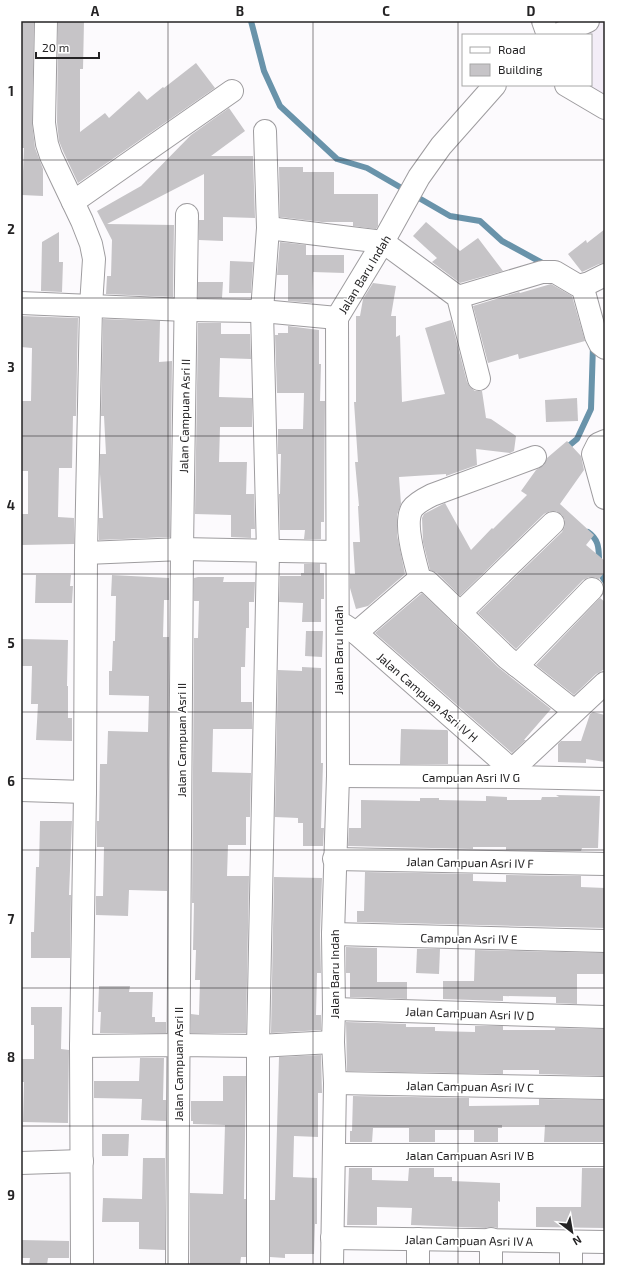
<svg xmlns="http://www.w3.org/2000/svg" width="626" height="1286" font-family="'Exo 2',sans-serif">
  <style>
    .built { fill: #f3edf7 }
    .lines { fill: none; stroke-linecap: round; stroke-linejoin: round }
    .stream { stroke: #6993aa; stroke-width: 6 }
    .building { fill: #c6c4c7 }
    .street-casing { stroke: #9e9c9f; stroke-width: 24 }
    .street { stroke: #fff; stroke-width: 22 }
    .grid { fill: none; stroke: #242324; stroke-width: 1; stroke-opacity: 0.55 }
    .labels { text-anchor: middle; dominant-baseline: central; stroke-width: 3; stroke-linejoin: round; paint-order: stroke }
    .street-label { font-size: 12px; fill: #242324; stroke: #fff }
    .neatline { fill: none; stroke: #242324; stroke-width: 1.5 }
    .grid-label { font-size: 13px; text-anchor: middle; font-weight: bold; fill: #242324 }
  </style>
  <rect width="100%" height="100%" fill="#fcfafd"/>
  <polygon class="built" points="576,21 605,21 605,115 554,85 591,85 591,35 538,35"/>
  <g class="lines">
    <g class="stream">
      <polyline points="251,21 264,71 280,106 337,159 367,168 450,216 480,221 502,241 546,265"/>
      <polyline points="565,449 577,439 591,409 593,345"/>
      <path d="M588,532C604,543 596,557 601,573C601,576 604,579 605,581"/>
    </g>
  </g>
  <g class="building">
    <polygon points="22,21 34,21 32,123 35,148 43,169 43,196 22,195 24,148 21,148"/>
    <polygon points="58,21 84,21 83,69 80,69 80,132 105,113 109,118 139,91 147,100 163,87 164,88 196,63 215,88 78,183 63,151 59,141 57,122"/>
    <polygon points="229,108 245,131 211,156 253,156 255,218 223,217 223,241 199,240 199,220 204,220 204,174 107,224 174,225 173,297 106,294 107,276 111,276 112,240 97,211 141,186 191,135"/>
    <polygon points="279,167 303,167 303,172 334,172 334,194 378,194 378,226 376,229 353,226 353,222 322,222 280,217"/>
    <polygon points="426,222 460,251 478,238 503,271 460,283 432,262 437,258 413,236"/>
    <polygon points="605,229 605,263 599,264 582,272 568,254 586,240 587,243"/>
    <polygon points="59,232 59,262 63,262 62,292 41,291 42,242"/>
    <polygon points="280,242 306,245 306,255 344,255 344,273 313,272 312,303 288,301 288,275 277,275"/>
    <polygon points="230,261 253,262 251,293 229,293"/>
    <polygon points="198,282 223,282 222,298 198,298"/>
    <polygon points="373,283 396,286 391,316 396,316 396,337 400,335 402,402 445,394 425,328 451,320 467,382 470,387 475,391 482,391 486,418 491,419 516,436 514,451 510,453 476,449 477,465 446,476 446,474 399,477 401,504 397,515 397,535 405,574 368,606 356,609 350,588 350,574 355,574 353,542 360,542 358,506 359,506 355,462 358,462 354,402 356,402 356,316 360,316 363,299"/>
    <polygon points="551,284 572,296 585,341 519,359 518,354 488,363 473,306 519,292 520,293"/>
    <polygon points="21,316 78,318 76,416 73,416 72,468 59,468 58,517 74,518 74,544 21,545 21,514 28,514 28,471 21,471 21,401 31,401 32,348 21,347"/>
    <polygon points="103,319 160,321 159,362 172,361 170,537 99,540 99,518 103,518 100,474 100,454 106,454 104,416 101,416"/>
    <polygon points="198,323 221,323 221,334 250,334 251,359 220,358 219,397 252,398 252,427 220,427 219,462 247,462 246,494 254,494 255,529 251,529 251,538 231,537 231,515 195,514"/>
    <polygon points="288,326 319,330 319,364 321,364 320,401 325,401 324,522 321,522 321,539 304,539 305,530 280,530 279,494 280,494 281,454 278,454 278,429 303,429 304,393 277,393 275,335 278,335 278,333 288,333"/>
    <polygon points="577,398 578,421 546,422 545,400"/>
    <polygon points="567,441 581,456 584,470 560,504 594,535 586,545 605,561 605,572 599,579 595,577 589,577 583,580 516,649 478,613 562,532 565,526 565,520 562,515 556,511 550,511 544,514 460,596 437,573 430,570 423,542 422,518 424,514 445,503 471,550 492,528 493,529 527,495 521,491 536,470 544,465 547,458"/>
    <polygon points="304,564 320,564 320,573 324,573 324,599 321,599 321,622 302,622 303,603 279,602 280,576 301,576 301,573 304,573"/>
    <polygon points="36,575 71,575 70,586 73,586 72,603 35,603"/>
    <polygon points="112,575 169,578 169,600 164,600 163,637 169,637 167,891 129,890 128,916 96,915 96,896 103,896 104,847 97,847 97,821 99,821 100,764 107,764 108,731 148,732 149,696 109,695 109,671 112,671 113,641 115,641 116,596 111,596"/>
    <polygon points="198,577 224,577 223,582 255,582 254,602 249,602 249,628 246,628 245,667 241,667 241,702 252,702 252,729 213,729 212,772 251,773 250,817 246,817 246,845 228,845 227,876 249,876 246,1033 191,1033 191,1014 199,1015 200,980 195,980 196,950 193,950 194,903 192,903 194,638 198,638 199,601 194,601 194,578"/>
    <polygon points="422,593 498,667 551,709 524,740 526,740 512,753 375,633"/>
    <polygon points="600,598 605,602 605,669 596,674 574,695 536,665"/>
    <polygon points="306,631 323,631 322,657 305,656"/>
    <polygon points="21,639 68,640 67,686 68,686 68,718 72,718 72,741 36,740 38,704 31,704 32,666 21,666"/>
    <polygon points="302,667 321,668 321,763 323,763 321,828 324,828 323,846 303,846 303,823 298,823 298,818 275,817 278,670 302,671"/>
    <polygon points="593,712 605,715 605,762 586,759 586,763 558,762 558,744 561,741 581,741 590,714"/>
    <polygon points="401,729 447,730 448,731 448,764 400,764"/>
    <polygon points="556,795 600,796 598,848 582,848 581,851 506,850 506,847 473,847 473,849 348,846 349,828 361,828 361,800 420,801 420,798 439,798 439,800 486,801 486,796 507,797 507,800 541,800 542,797 559,797"/>
    <polygon points="40,821 72,821 69,895 71,895 70,958 31,958 31,932 34,932 36,867 39,867"/>
    <polygon points="365,872 473,874 473,881 506,882 506,875 581,876 581,887 605,888 605,928 357,922 357,911 364,911"/>
    <polygon points="274,877 322,878 320,934 321,973 317,973 316,1015 321,1015 321,1030 271,1033"/>
    <polygon points="346,947 377,948 377,982 407,982 407,999 350,997 350,973 346,973"/>
    <polygon points="417,949 440,949 439,974 416,973"/>
    <polygon points="475,950 605,953 605,974 577,974 577,1004 556,1003 556,997 503,996 503,1001 443,999 443,981 474,981"/>
    <polygon points="99,986 130,986 129,992 153,992 152,1017 155,1017 155,1022 166,1022 166,1033 100,1033 101,1012 98,1012"/>
    <polygon points="31,1007 62,1007 61,1049 69,1050 68,1123 23,1122 24,1082 21,1082 21,1059 34,1059 34,1025 31,1025"/>
    <polygon points="346,1022 406,1024 406,1027 435,1027 435,1031 475,1032 475,1026 503,1026 503,1030 555,1030 555,1028 605,1029 605,1076 539,1074 539,1070 503,1070 503,1074 347,1071"/>
    <polygon points="321,1055 322,1093 318,1093 318,1137 294,1136 293,1177 317,1178 317,1224 315,1224 314,1254 285,1254 285,1258 270,1257 270,1200 275,1200 279,1057"/>
    <polygon points="140,1058 164,1058 163,1100 166,1100 166,1121 141,1120 142,1099 94,1098 94,1081 139,1081"/>
    <polygon points="223,1076 246,1076 244,1199 246,1199 246,1257 241,1257 240,1265 190,1265 190,1193 223,1194 225,1125 193,1124 193,1121 191,1121 191,1101 223,1101"/>
    <polygon points="353,1096 469,1098 469,1106 539,1105 539,1099 605,1100 605,1142 544,1142 545,1125 502,1125 502,1128 498,1128 498,1142 474,1142 474,1130 435,1130 435,1142 409,1142 409,1128 373,1128 372,1142 350,1142 350,1131 352,1131"/>
    <polygon points="102,1134 129,1134 128,1156 102,1156"/>
    <polygon points="143,1158 165,1158 165,1250 139,1249 139,1222 102,1222 103,1198 142,1199"/>
    <polygon points="349,1168 372,1168 372,1180 408,1181 409,1168 434,1168 434,1177 452,1177 452,1181 500,1183 500,1202 498,1201 498,1228 491,1227 486,1228 411,1225 412,1208 377,1207 377,1225 347,1225"/>
    <polygon points="582,1168 605,1168 605,1228 536,1227 536,1207 581,1207"/>
    <polygon points="21,1240 69,1241 69,1258 48,1258 47,1265 29,1265 30,1258 21,1258"/>
  </g>
  <g class="lines">
    <defs>
      <g id="street">
        <polyline points="46,21 44,123 47,144 51,156 82,221 91,244 94,259 91,306 86,553 85,792 81,1046 82,1265"/>
        <polyline points="543,21 548,35"/>
        <polyline points="557,35 588,21"/>
        <polyline points="566,85 605,108"/>
        <polyline points="73,202 232,91"/>
        <polyline points="268,228 383,242 458,297 479,379"/>
        <polyline points="582,285 596,336 600,344 605,348"/>
        <polyline points="458,297 542,272 555,272 577,285 582,285 589,283 605,275"/>
        <polyline points="21,303 186,310 262,311 337,318"/>
        <polyline points="605,441 598,444 593,454 605,498"/>
        <polyline points="86,553 182,549 337,552"/>
        <path d="M420,580C416,565 403,524 412,509C416,503 426,498 432,495L535,457"/>
        <polyline points="460,613 553,523"/>
        <polyline points="344,625 356,633 512,770 513,777"/>
        <path d="M356,633L413,584C418,580 422,580 428,582L507,658L574,711"/>
        <polyline points="517,666 592,589"/>
        <polyline points="512,770 605,683"/>
        <polyline points="338,776 513,777 605,779"/>
        <polyline points="21,790 85,792"/>
        <polyline points="334,859 605,864"/>
        <polyline points="333,934 605,941"/>
        <polyline points="334,1009 605,1017"/>
        <polyline points="81,1046 178,1045 258,1046 333,1042"/>
        <polyline points="335,1083 605,1088"/>
        <polyline points="335,1155 605,1155"/>
        <polyline points="21,1163 82,1161"/>
        <polyline points="332,1238 605,1242"/>
        <polyline points="491,1239 491,1265"/>
        <polyline points="177,1265 182,549 187,215"/>
        <polyline points="258,1265 258,1046 268,552 262,311 268,228 265,131"/>
        <polyline points="332,1265 335,1083 333,1042 334,1009 333,934 338,776 337,318 383,242 419,177 441,146 495,85"/>
        <polyline points="418,1265 418,1239"/>
        <polyline points="571,1265 571,1242"/>
      </g>
    </defs>
    <use href="#street" class="street-casing"/>
    <use href="#street" class="street"/>
  </g>
  <path class="grid" d="M168,21V1265M313,21V1265M458,21V1265M21,160H605M21,298H605M21,436H605M21,574H605M21,712H605M21,850H605M21,988H605M21,1126H605"/>
  <g class="labels">
    <g class="street-label">
      <text transform="translate(364 274) rotate(-59)">Jalan Baru Indah</text>
      <text transform="translate(184 416) rotate(-89)">Jalan Campuan Asri II</text>
      <text transform="translate(338 650) rotate(-90)">Jalan Baru Indah</text>
      <text transform="translate(428 697) rotate(41)">Jalan Campuan Asri IV H</text>
      <text transform="translate(181 740) rotate(-90)">Jalan Campuan Asri II</text>
      <text x="471" y="777">Campuan Asri IV G</text>
      <text transform="translate(470 862) rotate(1)">Jalan Campuan Asri IV F</text>
      <text transform="translate(469 938) rotate(1)">Campuan Asri IV E</text>
      <text transform="translate(334 974) rotate(-90)">Jalan Baru Indah</text>
      <text transform="translate(470 1013) rotate(2)">Jalan Campuan Asri IV D</text>
      <text transform="translate(178 1064) rotate(-90)">Jalan Campuan Asri II</text>
      <text transform="translate(470 1086) rotate(1)">Jalan Campuan Asri IV C</text>
      <text x="470" y="1155">Jalan Campuan Asri IV B</text>
      <text transform="translate(469 1240) rotate(1)">Jalan Campuan Asri IV A</text>
    </g>
  </g>
  <rect width="626" height="1286" fill="none" stroke="#ffffff" stroke-width="44"/>
  <rect x="462" y="34" width="130" height="52" fill="#ffffff" stroke="#a7a7a7"/>
  <rect x="470" y="47" width="20" height="6" fill="#ffffff" stroke="#a7a7a7"/>
  <text x="498" y="54" font-size="12" fill="#242324">Road</text>
  <rect x="470" y="64" width="20" height="12" fill="#c6c4c7" stroke="#a7a7a7"/>
  <text x="498" y="74" font-size="12" fill="#242324">Building</text>
  <g transform="translate(572 1232) rotate(149)" stroke="#ffffff" stroke-width="3" paint-order="stroke">
  <path d="M0-3L7 15L0 10L-7 15Z" fill="#242324"/>
  <text y="-6" font-size="11" font-weight="bold" text-anchor="middle" fill="#242324">N</text>
  </g>
  <path d="M36 52v6h63v-6" fill="none" stroke="#242324" stroke-width="2"/>
  <text x="42" y="52" font-size="12" fill="#242324" stroke="#ffffff" stroke-width="3" paint-order="stroke">20 m</text>
  <rect x="22" y="22" width="582" height="1242" class="neatline"/>
  <g class="grid-label">
    <text x="95" y="16">A</text>
    <text x="240" y="16">B</text>
    <text x="386" y="16">C</text>
    <text x="531" y="16">D</text>
    <text x="11" y="96">1</text>
    <text x="11" y="234">2</text>
    <text x="11" y="372">3</text>
    <text x="11" y="510">4</text>
    <text x="11" y="648">5</text>
    <text x="11" y="786">6</text>
    <text x="11" y="924">7</text>
    <text x="11" y="1062">8</text>
    <text x="11" y="1200">9</text>
  </g>
</svg>
